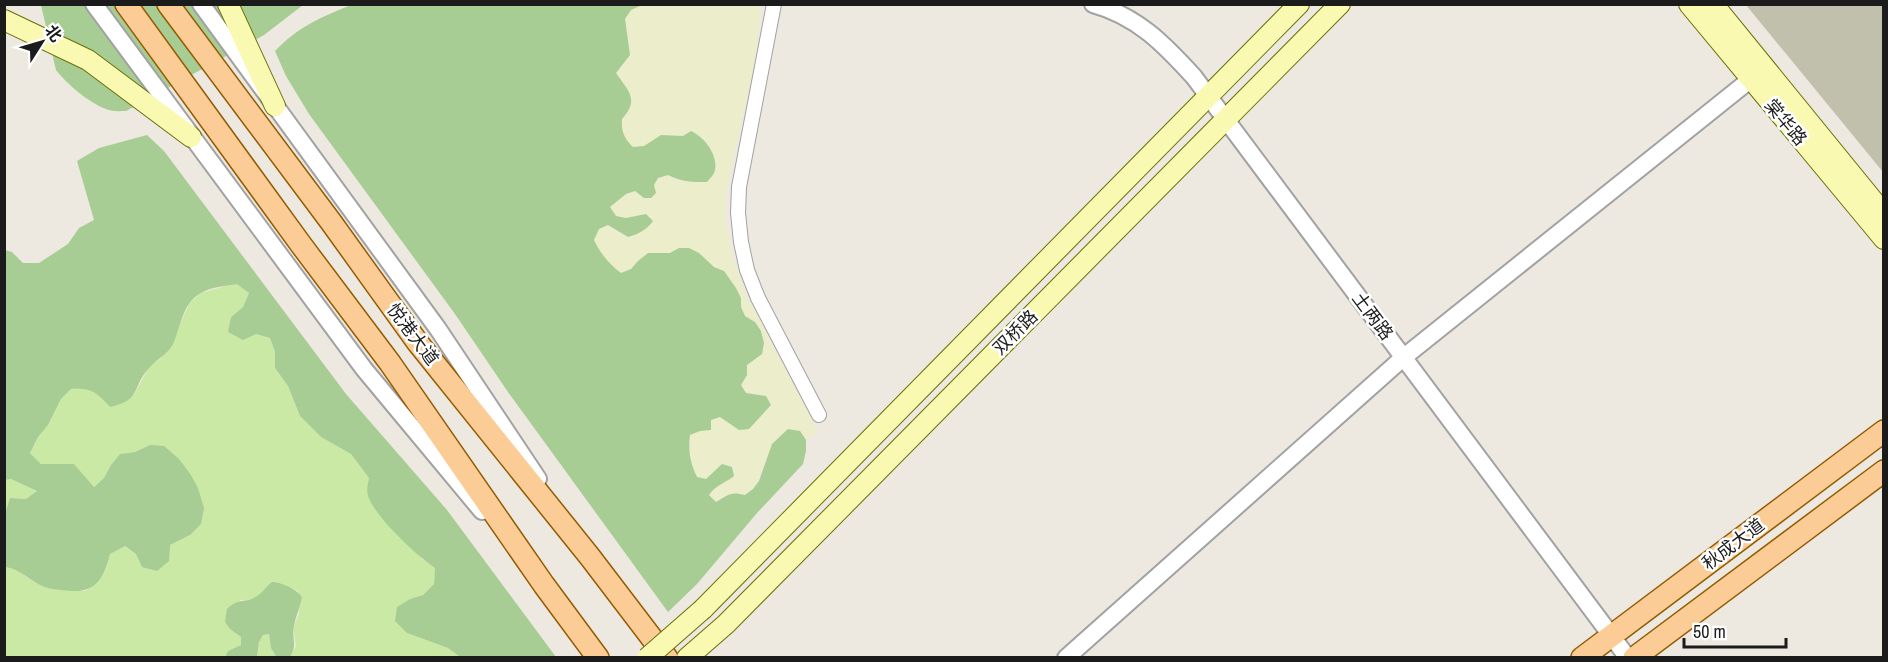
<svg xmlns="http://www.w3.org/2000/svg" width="1888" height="662" font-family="'Archivo Narrow','Noto Sans SC',sans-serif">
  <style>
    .construction { fill: #c1c0ac }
    .farmland { fill: #ebedcb }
    .grass { fill: #c9e9a5 }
    .forest { fill: #a7cd94 }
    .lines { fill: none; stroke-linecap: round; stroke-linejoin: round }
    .minor-casing { stroke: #a2a2a2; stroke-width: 16 }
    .tertiary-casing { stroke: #a2a2a2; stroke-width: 20 }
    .secondary-casing { stroke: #697104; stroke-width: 22 }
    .primary-casing { stroke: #925c00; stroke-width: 24 }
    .minor { stroke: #fff; stroke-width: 14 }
    .tertiary { stroke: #fff; stroke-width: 16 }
    .secondary { stroke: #f9f9b2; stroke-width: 20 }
    .primary { stroke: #fccc96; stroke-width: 21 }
    .secondary-bridge-casing { stroke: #697104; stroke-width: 22; stroke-linecap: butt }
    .secondary-bridge { stroke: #f9f9b2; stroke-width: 20 }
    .labels { text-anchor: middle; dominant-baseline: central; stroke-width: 5; stroke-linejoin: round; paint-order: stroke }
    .street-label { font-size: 18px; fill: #1b1b1b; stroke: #fff }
  </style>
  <rect width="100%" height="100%" fill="#ede8e0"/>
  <polygon class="construction" points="1746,5 1883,5 1883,172"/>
  <polygon class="farmland" points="642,5 760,5 759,26 754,65 728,182 725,216 731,253 746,294 818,431 806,440 800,431 772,444 763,472 753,489 745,496 724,496 716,502 709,495 715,487 725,483 697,477 692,466 690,456 690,435 700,431 711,420 720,417 728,423 758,421 763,412 771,405 765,396 746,393 741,385 747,375 747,365 762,354 741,307 741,298 724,271 679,248 670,253 638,261 631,269 621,273 612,266 599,250 594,240 599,229 608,225 617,232 653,221 646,214 626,218 616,216 610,207 626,194 654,185 658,178 668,175 677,180 683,136 662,135 644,146 633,147 625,139 621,130 622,119 629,111 621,81 616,73 630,55 625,19 631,10"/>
  <g class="grass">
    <path d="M237,283L249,293L243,307L231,317L256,334L270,338L275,352V368L288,386L300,416L321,437L351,454L369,478L367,493L422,559L435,568L434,584L423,595L410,599L407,633L448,648L460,657H290L296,646L293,628L299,614L298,591C292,589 285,584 279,583C268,579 264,593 255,598C250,600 246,600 240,600L230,629L241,637V645L228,651L225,657H5L4,567C21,569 25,578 38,584C48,588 73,589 85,591C102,580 106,574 110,554L124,546L136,554L142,567L170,545L190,535L198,488L179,459L150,445L135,452L120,454L111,465L104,478L94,487L74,464H41L30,453L38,437L48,425L61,399L71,389C92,388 96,391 110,407L134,395L149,367L161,358L177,331L190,302L201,293Z"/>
    <polygon points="11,479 37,491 26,499 10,498 5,513 5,480"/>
    <polygon points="269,634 271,648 277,657 257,658 259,642 263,635"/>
  </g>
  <g class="forest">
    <path d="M41,5H303L264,35L126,111C120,111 112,112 106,109C89,103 67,84 56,70Z"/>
    <path d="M351,5H642L631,10L625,19L630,55L616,73C628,91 640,99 622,119C621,131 624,138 633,147L644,146L661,135L683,136L691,131C704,137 718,154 715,170C714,175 710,178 707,182C693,182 681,182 668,175L658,178L654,185L656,193L651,198H644L635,191L626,194L610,207L616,216L626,218L646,214L653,221C646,230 639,234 628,237L608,225L599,229L594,240C600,253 609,264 621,273L631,269L638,261L648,253H670L679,248H689L699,253L714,267L724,271L736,288L741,298V307L745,316L755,322L761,331L764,343L762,354L747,365V375L741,385L746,393L766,396L771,405L749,429L739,430L720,417L711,420V430L700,431L690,435C688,450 690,463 697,477L706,479L722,464L732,467L734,476C725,483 716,485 709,495L716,502C728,495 730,491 745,495L753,489L759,481L772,444L788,429L800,431L806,440V451L803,464L757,513L697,584L668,612L508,392L455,314L309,114L286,76L275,51C298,27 321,17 351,5Z"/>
    <path d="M147,135L164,151L346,394L447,510L556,657H460L448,648L407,633L395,621L397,607L410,599L423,595L434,584L435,568C416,555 376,518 368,496C366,490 368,484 369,478L351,454L321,437L300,416L288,386L275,368V352L270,338L256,334L243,340L228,332L231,317L243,307L249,293L237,284C225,286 211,287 201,293C182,303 181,327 173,344C168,354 157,359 150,367C131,386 143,400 110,407C96,392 92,388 71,389L61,399L48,425L38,437L30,453L41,464H74L94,487L104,478L111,465L120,454L135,452L150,445L164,446L179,459L191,475L198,488L204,508L201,524L190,535L170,545L169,561L157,571L142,567L136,554L125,546L110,554C103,583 93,595 61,590C53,589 45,588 38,584C26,577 19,569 5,567V513L10,498L26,499L37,491L11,479L5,480V250L12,252L23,263H39L68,244L79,228L94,220L77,161L99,148Z"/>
    <path d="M272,582C282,582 296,589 302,597C300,607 296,616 294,625C291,638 298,645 290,657L276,656L271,648L269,634L263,635L259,642L257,657H225L228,651L241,645V637L230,629L225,622L227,609C239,598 243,603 254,598C262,594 265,587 272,582Z"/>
  </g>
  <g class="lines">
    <defs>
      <polyline id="minor" points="774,4 739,187 738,213 741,242 747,270 758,298 819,415"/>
      <g id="tertiary">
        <polyline points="94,4 364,369 482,511"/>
        <polyline points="201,4 438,329 538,479"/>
        <path d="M1093,4C1137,16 1164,44 1194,77L1628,658"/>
        <polyline points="1066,658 1404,357 1761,71"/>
      </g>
      <g id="secondary">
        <polyline points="228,4 275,106"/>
        <polyline points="1689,4 1884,239"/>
        <polyline points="1713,4 1884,214"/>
        <polyline points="4,20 88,60 191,137"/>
        <polyline points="703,609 1299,4"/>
        <polyline points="687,658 726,624 1340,4"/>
      </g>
      <g id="primary">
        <polyline points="126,4 302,246 390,363 544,585 598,658"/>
        <polyline points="168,4 331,222 418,343 590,557 667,658"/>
        <polyline points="1582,658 1884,431"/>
        <polyline points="1634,658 1884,471"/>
      </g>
    </defs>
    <use href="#minor" class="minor-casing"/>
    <use href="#tertiary" class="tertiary-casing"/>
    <use href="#secondary" class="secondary-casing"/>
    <use href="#primary" class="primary-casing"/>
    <use href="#minor" class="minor"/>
    <use href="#tertiary" class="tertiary"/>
    <use href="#secondary" class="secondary"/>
    <use href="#primary" class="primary"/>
    <defs>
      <polyline id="secondary-bridge" points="647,658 703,609"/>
    </defs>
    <use href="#secondary-bridge" class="secondary-bridge-casing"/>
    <use href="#secondary-bridge" class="secondary-bridge"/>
  </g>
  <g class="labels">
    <g class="street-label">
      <text transform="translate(1786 122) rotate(50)">棠华路</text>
      <text transform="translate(1373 316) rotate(53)">土两路</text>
      <text transform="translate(1015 332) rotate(-45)">双桥路</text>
      <text transform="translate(413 334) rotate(53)">悦港大道</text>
      <text transform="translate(1733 544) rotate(-37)">秋成大道</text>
    </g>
  </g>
  <rect width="1888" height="662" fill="none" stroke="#1b1b1b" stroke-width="12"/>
  <g transform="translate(42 42) rotate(53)" stroke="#ffffff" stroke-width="4.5" paint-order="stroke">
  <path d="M0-4.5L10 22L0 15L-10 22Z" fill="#1b1b1b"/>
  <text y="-9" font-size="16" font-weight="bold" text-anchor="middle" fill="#1b1b1b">北</text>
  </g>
  <path d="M1684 638v9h102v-9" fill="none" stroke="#1b1b1b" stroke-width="3"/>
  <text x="1693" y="638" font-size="18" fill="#1b1b1b" stroke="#ffffff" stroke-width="4.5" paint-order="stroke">50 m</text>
</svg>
